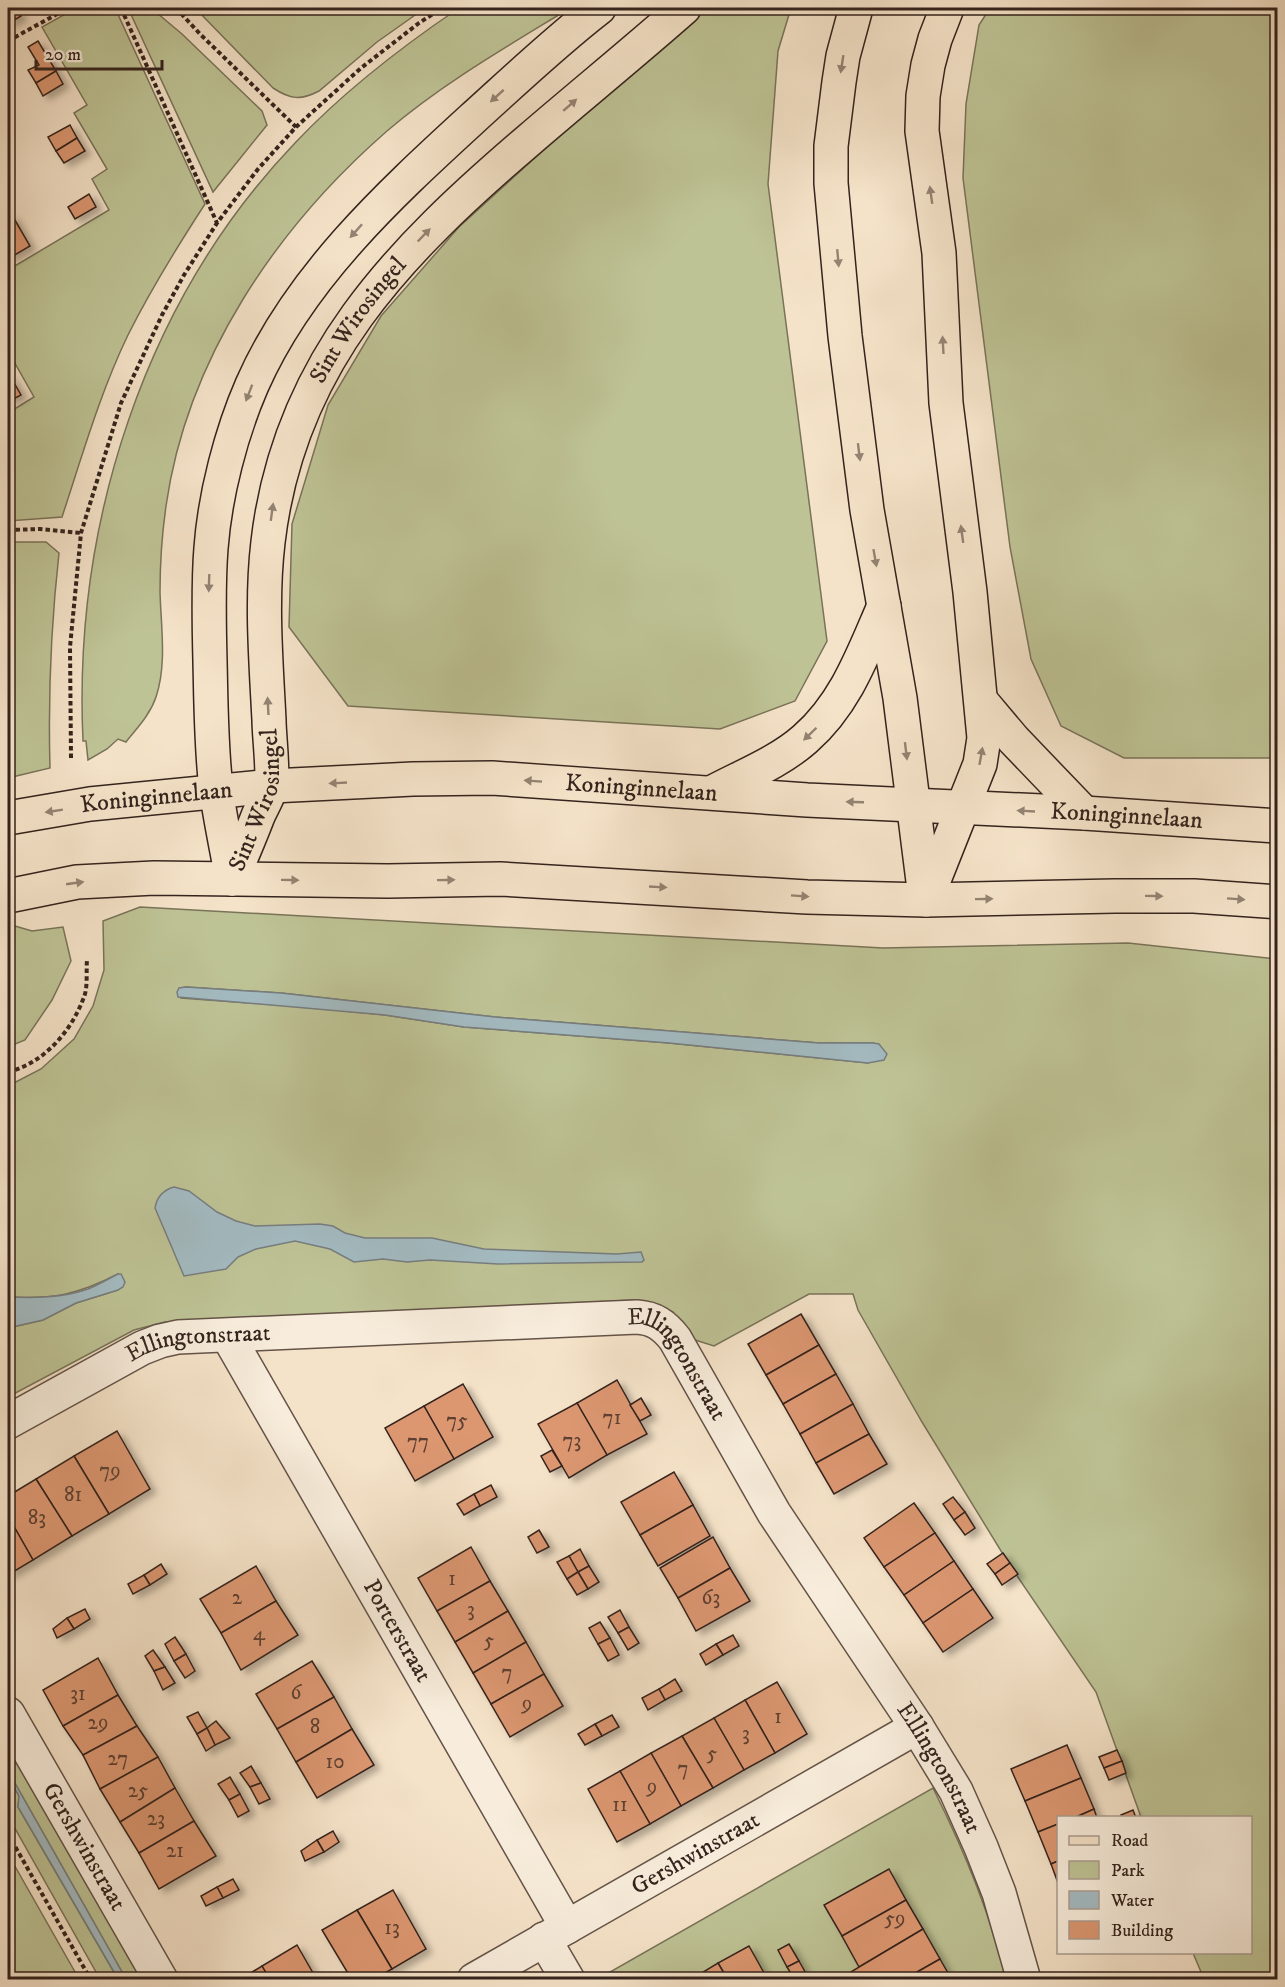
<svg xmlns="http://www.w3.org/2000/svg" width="1285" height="1987" font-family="'IM FELL DW Pica',serif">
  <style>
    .green { fill: #bec395; stroke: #797359; stroke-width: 1.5; fill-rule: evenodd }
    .water { fill: #a3bbc2; stroke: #777e80; stroke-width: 1.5 }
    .building { fill: #dc9771; stroke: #34231d; stroke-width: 1.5; filter: url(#shadow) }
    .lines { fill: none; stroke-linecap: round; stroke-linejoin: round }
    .minor-casing { stroke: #645348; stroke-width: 36 }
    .major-casing { stroke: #34231d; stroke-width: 36 }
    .highway-casing { stroke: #34231d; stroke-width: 36 }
    .path { stroke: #34231d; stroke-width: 4; stroke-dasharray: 4.5 3; stroke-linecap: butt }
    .minor { stroke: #f8eddc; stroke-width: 33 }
    .major { stroke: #f5e3c9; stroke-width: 33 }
    .highway { stroke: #f5e3c9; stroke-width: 33 }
    .oneway { fill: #948373 }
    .labels { text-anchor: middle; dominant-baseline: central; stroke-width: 4.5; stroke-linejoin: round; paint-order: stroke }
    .number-label { font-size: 21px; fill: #5e4032 }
    .street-label { font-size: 24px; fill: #34231d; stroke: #f8eddc }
  </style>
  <defs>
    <filter id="shadow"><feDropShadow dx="6" dy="4" stdDeviation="3" flood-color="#0004"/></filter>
  </defs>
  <rect width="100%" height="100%" fill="#f5e3c9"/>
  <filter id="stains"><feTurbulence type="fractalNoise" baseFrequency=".00333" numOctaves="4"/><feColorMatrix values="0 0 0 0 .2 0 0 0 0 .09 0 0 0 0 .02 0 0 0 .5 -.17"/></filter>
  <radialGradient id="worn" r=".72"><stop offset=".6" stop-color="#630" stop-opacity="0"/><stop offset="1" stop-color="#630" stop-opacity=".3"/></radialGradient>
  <g class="green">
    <path d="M76,8H115L205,204C177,247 151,289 128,335C100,393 82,456 62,517L8,521V413L34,397L8,351V270L109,210L92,179L107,169L74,113L87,105L42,27Z"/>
    <polygon points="128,8 151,8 182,34 262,111 267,125 213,192"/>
    <path d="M195,8H425L377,42L319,91C300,101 290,99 273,88Z"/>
    <path d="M459,8H570C508,46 443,83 387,131C277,227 187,358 166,506C162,534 160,564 160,592C161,627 167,664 156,697C150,715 137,728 126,742L118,739L107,749L88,760L86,741H83C73,524 144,301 295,143C344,91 400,48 459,8Z"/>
    <polygon points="699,8 791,8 778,51 768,184 827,641 795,701 720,729 348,706 289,627 292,524 328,405 381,316 459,227"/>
    <polygon points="990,8 1277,8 1277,758 1124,758 1061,726 1031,659 1010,547 963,178 966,104 979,25"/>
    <path d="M8,542H46L59,553C51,625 48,696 50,768L8,778Z"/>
    <path d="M140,907L883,948L1128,943L1277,959V1979H1204L1193,1953L1250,1952V1818L1141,1817L1096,1692L1009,1564L922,1422L858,1310L853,1294H809L714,1346L692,1339L673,1312L634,1300L165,1322L134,1330L8,1397V1328L43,1320L76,1303L118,1290V1274C77,1295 54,1299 8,1297V1086L41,1069L74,1039L93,1006L104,970L103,921ZM186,987L281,993L495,1017L819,1043H873L868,1063L669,1043L464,1027L385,1015L306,1007L181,998L180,988Z"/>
    <polygon points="8,924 32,931 63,927 71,961 52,1000 25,1040 8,1047"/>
    <polygon points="8,1740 145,1979 126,1979 8,1771"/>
    <polygon points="8,1776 19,1796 18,1807 118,1979 100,1979 8,1816"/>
    <path d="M933,1788C964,1850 990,1912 1006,1979L596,1980Z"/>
    <polygon points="8,1854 79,1979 10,1979 8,1975"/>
  </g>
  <g class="water">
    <polygon points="186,987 281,993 495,1017 819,1043 873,1043 879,1044 887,1054 884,1060 868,1063 669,1043 464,1027 385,1015 178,997 177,992 179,988"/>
    <path d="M174,1187L189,1191L217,1212L236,1221L255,1226L320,1224L333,1226L345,1233L365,1238H432L484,1249L617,1254L641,1252L644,1260L642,1262L498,1264L430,1260L407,1262L383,1259L354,1262L330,1249L295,1241L256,1249L238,1257L226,1269L184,1276L155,1208C157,1196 163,1190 174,1187Z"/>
    <path d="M118,1274H121L125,1282L123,1287L118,1290L76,1303L43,1320L8,1328V1297C35,1298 62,1298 88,1289C98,1285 108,1279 118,1274Z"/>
    <polygon points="8,1771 126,1979 118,1979 18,1807 19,1796 8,1776"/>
  </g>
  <g class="building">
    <polygon points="8,8 18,8 16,8 21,16 8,24"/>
    <polygon points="38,41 56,71 36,83 28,70 39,65 28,47"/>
    <polygon points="56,71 63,84 43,96 36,83"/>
    <polygon points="70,125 77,138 56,151 48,137"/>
    <polygon points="77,138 85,151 64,163 56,151"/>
    <polygon points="89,194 96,207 75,219 68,207"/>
    <polygon points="12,215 30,246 8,259 8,218"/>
    <polygon points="9,374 21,395 8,402 8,375"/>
    <polygon points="801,1314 819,1345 766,1375 748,1344"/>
    <polygon points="819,1345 836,1374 783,1404 766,1375"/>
    <polygon points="836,1374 853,1404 800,1434 783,1404"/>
    <polygon points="617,1380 647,1434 607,1455 577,1403"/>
    <polygon points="463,1384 493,1437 454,1459 424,1406"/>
    <polygon points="641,1398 651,1415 640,1421 630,1405"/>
    <polygon points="577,1403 607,1455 569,1478 538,1424"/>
    <polygon points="853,1404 869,1434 816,1463 800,1434"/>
    <polygon points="424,1406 454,1459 415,1481 385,1428"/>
    <polygon points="117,1431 150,1489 109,1514 74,1456"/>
    <polygon points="869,1434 887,1464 834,1494 816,1463"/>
    <polygon points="552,1450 562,1466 550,1472 541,1456"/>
    <polygon points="74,1456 109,1514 72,1536 36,1479"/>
    <polygon points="674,1472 693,1505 640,1535 621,1502"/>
    <polygon points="36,1479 72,1536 33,1560 8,1516 8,1496"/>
    <polygon points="491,1485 497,1497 480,1506 474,1494"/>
    <polygon points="474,1494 480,1506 464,1515 457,1504"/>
    <polygon points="953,1497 965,1512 954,1520 943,1504"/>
    <polygon points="914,1503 935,1533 884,1567 864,1538"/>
    <polygon points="693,1505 710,1536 658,1566 640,1535"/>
    <polygon points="965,1512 975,1528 965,1535 954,1520"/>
    <polygon points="8,1516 33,1560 8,1575"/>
    <polygon points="539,1530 549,1547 537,1553 528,1537"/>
    <polygon points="935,1533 954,1561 904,1595 884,1567"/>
    <polygon points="713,1537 730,1568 678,1598 660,1568"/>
    <polygon points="471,1547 490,1581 437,1611 418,1578"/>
    <polygon points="580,1549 589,1566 578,1572 569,1556"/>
    <polygon points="1003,1553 1010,1563 995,1574 987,1564"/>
    <polygon points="569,1556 578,1572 567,1579 557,1562"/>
    <polygon points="954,1561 973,1589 923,1623 904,1595"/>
    <polygon points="1010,1563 1018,1574 1002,1585 995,1574"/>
    <polygon points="161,1564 167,1574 150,1585 144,1575"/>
    <polygon points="256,1566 276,1601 221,1633 200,1599"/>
    <polygon points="589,1566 599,1582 588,1589 578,1572"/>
    <polygon points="730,1568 750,1601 696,1631 678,1598"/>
    <polygon points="578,1572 588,1589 577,1595 567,1579"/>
    <polygon points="144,1575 150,1585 133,1594 128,1584"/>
    <polygon points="490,1581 508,1611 455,1642 437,1611"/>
    <polygon points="973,1589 993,1618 943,1652 923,1623"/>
    <polygon points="276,1601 298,1635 241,1670 221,1633"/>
    <polygon points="85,1609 90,1619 74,1629 67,1618"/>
    <polygon points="620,1610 629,1627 618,1633 608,1617"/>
    <polygon points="508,1611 526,1642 473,1673 455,1642"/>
    <polygon points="67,1618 74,1629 57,1638 53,1629"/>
    <polygon points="600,1622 610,1638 598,1644 589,1628"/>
    <polygon points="629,1627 639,1643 628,1650 618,1633"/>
    <polygon points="733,1635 739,1646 723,1655 716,1644"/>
    <polygon points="175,1637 186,1654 174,1661 165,1644"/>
    <polygon points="610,1638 619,1655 608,1661 598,1644"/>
    <polygon points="526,1642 544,1674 491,1704 473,1673"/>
    <polygon points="716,1644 723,1655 706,1665 700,1654"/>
    <polygon points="153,1650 165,1667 154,1671 145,1656"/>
    <polygon points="186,1654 195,1671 185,1678 174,1661"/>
    <polygon points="98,1658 118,1695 63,1726 43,1690"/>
    <polygon points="312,1661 334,1697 277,1729 256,1694"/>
    <polygon points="165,1667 175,1683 163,1690 154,1671"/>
    <polygon points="544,1674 563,1706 510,1737 491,1704"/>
    <polygon points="675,1679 682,1691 665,1700 659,1689"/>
    <polygon points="777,1682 807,1734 775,1753 745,1700"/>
    <polygon points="659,1689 665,1700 648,1710 642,1698"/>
    <polygon points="118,1695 137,1726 83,1755 63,1726"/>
    <polygon points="334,1697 352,1729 296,1762 277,1729"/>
    <polygon points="745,1700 775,1753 744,1770 714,1718"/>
    <polygon points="198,1712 207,1728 197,1734 187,1717"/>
    <polygon points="612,1715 619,1727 602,1736 595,1724"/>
    <polygon points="714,1718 744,1770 713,1788 682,1736"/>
    <polygon points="216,1721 230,1738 215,1745 207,1728"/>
    <polygon points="595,1724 602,1736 585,1745 578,1734"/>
    <polygon points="137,1726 158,1757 100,1789 83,1755"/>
    <polygon points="207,1728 215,1745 206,1751 197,1734"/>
    <polygon points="352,1729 374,1765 317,1798 296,1762"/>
    <polygon points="682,1736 713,1788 681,1806 651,1753"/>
    <polygon points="1067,1745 1081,1778 1025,1801 1011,1769"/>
    <polygon points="1117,1750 1122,1761 1104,1768 1099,1757"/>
    <polygon points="651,1753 681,1806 650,1824 620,1771"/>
    <polygon points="158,1757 175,1788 120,1822 100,1789"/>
    <polygon points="1122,1761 1126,1773 1109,1780 1104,1768"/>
    <polygon points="251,1766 261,1783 250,1787 240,1773"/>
    <polygon points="620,1771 650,1824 617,1842 588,1789"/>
    <polygon points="230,1777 240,1794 229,1800 218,1784"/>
    <polygon points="1081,1778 1094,1809 1074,1818 1058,1818 1058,1824 1038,1832 1025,1801"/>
    <polygon points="261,1783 270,1799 259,1804 250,1787"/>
    <polygon points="175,1788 194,1821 139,1853 120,1822"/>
    <polygon points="240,1794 249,1811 238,1817 229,1800"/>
    <polygon points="1094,1809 1097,1818 1074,1818"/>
    <polygon points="1133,1810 1136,1818 1122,1818 1121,1815"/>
    <polygon points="194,1821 216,1856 159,1889 139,1853"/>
    <polygon points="1058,1824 1058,1861 1051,1864 1038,1832"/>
    <polygon points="333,1831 339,1842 324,1852 317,1840"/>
    <polygon points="317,1840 324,1852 305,1861 301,1851"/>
    <polygon points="1058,1861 1058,1883 1051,1864"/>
    <polygon points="889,1869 906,1900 842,1936 824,1905"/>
    <polygon points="233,1879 239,1890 223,1898 217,1887"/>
    <polygon points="217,1887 223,1898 206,1906 201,1896"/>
    <polygon points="393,1890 426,1949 392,1969 357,1910"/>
    <polygon points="906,1900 923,1929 859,1967 842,1936"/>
    <polygon points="357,1910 392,1969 372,1980 352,1980 322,1930"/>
    <polygon points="923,1929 940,1959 903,1980 852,1980 849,1973"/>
    <polygon points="789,1944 799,1961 787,1967 778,1950"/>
    <polygon points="297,1945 317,1980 270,1980 262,1966"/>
    <polygon points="749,1946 768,1980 728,1980 718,1963"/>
    <polygon points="940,1959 952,1980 903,1980"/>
    <polygon points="799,1961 808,1977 804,1980 795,1980 787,1967"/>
    <polygon points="718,1963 728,1980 690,1980"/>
    <polygon points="262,1966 270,1980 239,1980"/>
  </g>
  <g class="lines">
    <defs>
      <g id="minor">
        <path id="s1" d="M228,1336L567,1927"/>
        <path id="s2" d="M8,1422L142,1348L160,1341L178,1337L637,1317C654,1318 664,1325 675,1339L774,1513L917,1727L956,1791L981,1847L999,1893L1024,1980"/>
        <path id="s3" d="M8,1714L161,1980"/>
        <polyline points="544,1939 568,1980"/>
        <path id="s4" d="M474,1980L917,1727"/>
      </g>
      <g id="major">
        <path id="s5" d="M8,818L90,804L272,786L413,779L492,778L807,800L1084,813L1278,826"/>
        <path id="s6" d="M232,879C241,858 250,837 258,816C262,807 268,797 271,787C274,775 269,735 269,720C266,661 261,601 268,542C289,362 398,252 529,140C580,96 633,53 684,8"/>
        <path d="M232,879C227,849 220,819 216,788C211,746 211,703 210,661C209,623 208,585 211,548C215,495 231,433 252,385C299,278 388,196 472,119C514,81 555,42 599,8"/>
        <polyline points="8,896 77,882 154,878 388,881 500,879 807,897 926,900 1115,896 1194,896 1278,902"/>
      </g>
      <g id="highway">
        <polyline points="856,8 843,56 839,82 831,146 831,183 845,336 867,510 900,698 925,897"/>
        <polyline points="982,702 1014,740 1084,813"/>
        <path d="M713,792C743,776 779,762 805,739C846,703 863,654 884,606"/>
        <polyline points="926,900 980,764 984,738 970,592 946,403 939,253 922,131 923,96 928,65 935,39 947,8"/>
      </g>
    </defs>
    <use href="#minor" class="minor-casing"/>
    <use href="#major" class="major-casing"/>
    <use href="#highway" class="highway-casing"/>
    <g class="path">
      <polyline points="121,8 217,223"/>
      <polyline points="176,8 201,35 296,127"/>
      <polyline points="8,41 68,8"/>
      <polyline points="8,530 40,529 81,533"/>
      <polyline points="71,758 70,647 81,533 121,403 162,315 184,275 217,223 258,169 296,127 361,68 419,23 442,8"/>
      <path d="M8,1072C44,1063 71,1032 84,997C88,987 86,972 87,960"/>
      <polyline points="8,1834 91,1980"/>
    </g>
    <use href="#minor" class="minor"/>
    <use href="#major" class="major"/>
    <use href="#highway" class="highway"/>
  </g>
  <defs><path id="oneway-solid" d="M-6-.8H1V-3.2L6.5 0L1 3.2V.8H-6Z" transform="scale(1.5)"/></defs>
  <g class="oneway">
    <use href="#oneway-solid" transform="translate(842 64) rotate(99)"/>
    <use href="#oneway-solid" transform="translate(497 96) rotate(138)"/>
    <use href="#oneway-solid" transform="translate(570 105) rotate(-41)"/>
    <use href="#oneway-solid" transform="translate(931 195) rotate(-98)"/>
    <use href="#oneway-solid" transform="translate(356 231) rotate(132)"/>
    <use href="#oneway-solid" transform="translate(424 235) rotate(-46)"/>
    <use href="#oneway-solid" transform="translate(838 258) rotate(85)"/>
    <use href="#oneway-solid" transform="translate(943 345) rotate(-93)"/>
    <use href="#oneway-solid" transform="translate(249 393) rotate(111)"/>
    <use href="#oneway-solid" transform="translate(859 452) rotate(83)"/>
    <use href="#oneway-solid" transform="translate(272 512) rotate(-82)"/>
    <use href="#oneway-solid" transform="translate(962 534) rotate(-98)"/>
    <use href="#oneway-solid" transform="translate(875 558) rotate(80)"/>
    <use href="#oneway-solid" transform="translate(209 583) rotate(92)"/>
    <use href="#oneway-solid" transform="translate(268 706) rotate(-93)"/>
    <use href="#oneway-solid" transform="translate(810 734) rotate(136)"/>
    <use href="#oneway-solid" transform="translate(906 751) rotate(83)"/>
    <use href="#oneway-solid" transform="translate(981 756) rotate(-80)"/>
    <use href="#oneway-solid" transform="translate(533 781) rotate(-176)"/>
    <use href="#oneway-solid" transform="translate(338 783) rotate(177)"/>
    <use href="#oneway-solid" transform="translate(855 802) rotate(-178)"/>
    <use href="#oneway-solid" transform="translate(54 811) rotate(171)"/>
    <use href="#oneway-solid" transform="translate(1026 811) rotate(-177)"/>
    <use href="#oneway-solid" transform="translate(290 880) rotate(1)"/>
    <use href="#oneway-solid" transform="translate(446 880) rotate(-1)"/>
    <use href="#oneway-solid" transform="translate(75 883) rotate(-8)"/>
    <use href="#oneway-solid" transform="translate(658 887) rotate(3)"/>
    <use href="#oneway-solid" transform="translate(800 896) rotate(4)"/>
    <use href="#oneway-solid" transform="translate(1154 896) rotate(1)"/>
    <use href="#oneway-solid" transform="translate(984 899) rotate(-1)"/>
    <use href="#oneway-solid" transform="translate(1236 899) rotate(4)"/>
  </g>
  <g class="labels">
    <g class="number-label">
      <text x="612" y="1418">71</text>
      <text x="457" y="1421">75</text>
      <text x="572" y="1441">73</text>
      <text x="418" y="1442">77</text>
      <text x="110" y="1471">79</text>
      <text x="73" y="1495">81</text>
      <text x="37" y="1518">83</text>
      <text x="452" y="1579">1</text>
      <text x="237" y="1598">2</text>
      <text x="711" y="1598">63</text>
      <text x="471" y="1610">3</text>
      <text x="259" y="1634">4</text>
      <text x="489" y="1641">5</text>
      <text x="507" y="1673">7</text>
      <text x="296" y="1693">6</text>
      <text x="78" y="1694">31</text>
      <text x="527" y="1704">9</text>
      <text x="778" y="1717">1</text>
      <text x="98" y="1723">29</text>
      <text x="315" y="1727">8</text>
      <text x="746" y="1734">3</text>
      <text x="712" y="1754">5</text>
      <text x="118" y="1759">27</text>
      <text x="335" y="1762">10</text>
      <text x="683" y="1769">7</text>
      <text x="652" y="1787">9</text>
      <text x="138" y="1791">25</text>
      <text x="620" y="1805">11</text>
      <text x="156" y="1819">23</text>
      <text x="175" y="1851">21</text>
      <text x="895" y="1919">59</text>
      <text x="392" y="1928">13</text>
    </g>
    <g class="street-label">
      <text stroke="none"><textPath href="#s6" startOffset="588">Sint Wirosingel</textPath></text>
      <text stroke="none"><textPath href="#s5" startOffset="636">Koninginnelaan</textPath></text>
      <text stroke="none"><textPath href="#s6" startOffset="84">Sint Wirosingel</textPath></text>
      <text stroke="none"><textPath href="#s5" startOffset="150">Koninginnelaan</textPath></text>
      <text stroke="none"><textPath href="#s5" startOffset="1122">Koninginnelaan</textPath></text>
      <text stroke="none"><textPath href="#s2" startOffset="210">Ellingtonstraat</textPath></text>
      <text stroke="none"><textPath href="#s2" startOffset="714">Ellingtonstraat</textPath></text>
      <text stroke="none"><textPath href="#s1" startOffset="340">Porterstraat</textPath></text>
      <text stroke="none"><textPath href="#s2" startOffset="1200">Ellingtonstraat</textPath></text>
      <text stroke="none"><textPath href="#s3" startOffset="153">Gershwinstraat</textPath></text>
      <text stroke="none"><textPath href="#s4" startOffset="255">Gershwinstraat</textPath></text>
    </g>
  </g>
  <rect width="1285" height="1987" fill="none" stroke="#f5e3c9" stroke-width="30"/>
  <rect x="9" y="9" width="1267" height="1969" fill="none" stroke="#34231d" stroke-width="3"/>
  <rect x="15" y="15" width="1255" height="1957" fill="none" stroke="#34231d" stroke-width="1.5"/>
  <rect x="1057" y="1816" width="195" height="138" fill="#f8eddc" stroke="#aa9c90" stroke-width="1.5"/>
  <rect x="1069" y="1836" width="30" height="9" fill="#f5e3c9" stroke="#aa9c90" stroke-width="1.5"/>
  <text x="1111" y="1846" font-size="18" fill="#34231d">Road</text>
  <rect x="1069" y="1861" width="30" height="18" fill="#bec395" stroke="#aa9c90" stroke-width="1.5"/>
  <text x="1111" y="1876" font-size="18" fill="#34231d">Park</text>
  <rect x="1069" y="1891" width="30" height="18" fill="#a3bbc2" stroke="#aa9c90" stroke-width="1.5"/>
  <text x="1111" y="1906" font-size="18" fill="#34231d">Water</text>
  <rect x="1069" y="1921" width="30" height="18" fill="#dc9771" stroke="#aa9c90" stroke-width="1.5"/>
  <text x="1111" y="1936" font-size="18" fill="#34231d">Building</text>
  <path d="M36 60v9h126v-9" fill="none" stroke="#34231d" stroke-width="3"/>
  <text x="45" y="60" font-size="18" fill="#34231d" stroke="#f8eddc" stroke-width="4.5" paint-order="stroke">20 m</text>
  <rect width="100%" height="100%" filter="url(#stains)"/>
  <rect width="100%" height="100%" fill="url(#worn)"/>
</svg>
